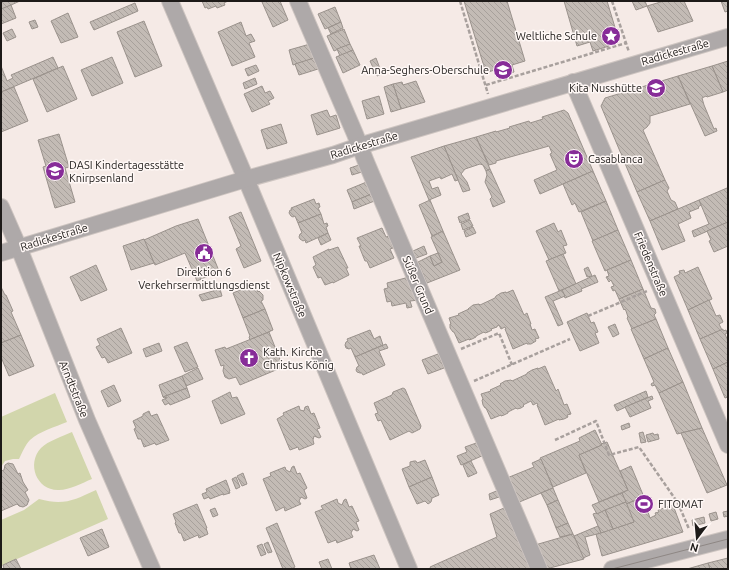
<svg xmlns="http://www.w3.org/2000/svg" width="729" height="570" font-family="Ubuntu,sans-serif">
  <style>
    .grass { fill: #d2d6ac }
    .building { fill: url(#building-back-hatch); stroke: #9a928c }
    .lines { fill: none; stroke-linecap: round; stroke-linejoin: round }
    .minor-casing { stroke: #cec5c1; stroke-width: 18 }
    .path { stroke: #a8a09d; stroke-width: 2.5; stroke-dasharray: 4 2; stroke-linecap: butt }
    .minor { stroke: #aea9a9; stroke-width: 16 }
    .tram { stroke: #8e8784; stroke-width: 1 }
    .labels { text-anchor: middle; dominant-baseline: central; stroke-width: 3; stroke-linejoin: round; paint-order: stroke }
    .poi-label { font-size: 11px; fill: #1d1a18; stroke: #fff8f6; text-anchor: start }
    .street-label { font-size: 11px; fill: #1d1a18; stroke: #fff8f6 }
  </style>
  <defs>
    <pattern id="building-back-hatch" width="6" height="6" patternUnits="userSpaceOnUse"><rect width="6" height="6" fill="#c3bbb5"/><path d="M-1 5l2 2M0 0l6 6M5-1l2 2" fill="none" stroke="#a7a09b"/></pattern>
  </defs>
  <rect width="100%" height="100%" fill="#f5eae6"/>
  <g class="grass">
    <path d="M55,393L67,422C55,427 40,431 30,440C25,445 22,453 19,459H13L5,461L1,467V417Z"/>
    <path d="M72,432L92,479C82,483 70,490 59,490C37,491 26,464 41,448C48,441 63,436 72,432Z"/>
    <path d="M96,490L108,519L1,566V520L24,510L39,499C64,506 74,500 96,490Z"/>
  </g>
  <g class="building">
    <polygon points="1,1 20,1 2,9 1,6"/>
    <polygon points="202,1 228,1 224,3 225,5 217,8 216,6 208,9 207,7 205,8"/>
    <polygon points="265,1 280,1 288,20 273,27 262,2"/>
    <polygon points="464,1 507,1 525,61 512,65 514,72 499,77 497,69 486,73"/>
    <polygon points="564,1 607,1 617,34 606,37 609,46 593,51 590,42 577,46"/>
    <polygon points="632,1 645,1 647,6 636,10"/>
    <polygon points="664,1 684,1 693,21 658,32 647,6"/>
    <polygon points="721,1 728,1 728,11 725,12"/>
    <polygon points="135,3 138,11 94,30 90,22"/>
    <polygon points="11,5 16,18 1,24 1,9"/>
    <polygon points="335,7 341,22 325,29 318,14"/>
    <polygon points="68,13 78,37 61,43 51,21"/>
    <polygon points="35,20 38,27 32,29 29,22"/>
    <polygon points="144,21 162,66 135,77 117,32"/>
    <polygon points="241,22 246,36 251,34 255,41 249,43 255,57 232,66 218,32"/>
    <polygon points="341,22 343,28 331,34 328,28"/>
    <polygon points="12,29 16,37 7,41 3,33"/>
    <polygon points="344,29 350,44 334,51 327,36"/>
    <polygon points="310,44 316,58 293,65 289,50"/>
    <polygon points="350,44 353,50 340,56 337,49"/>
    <polygon points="353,50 360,65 343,73 336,57"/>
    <polygon points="53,57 58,68 1,92 1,66 7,81 13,78 11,75"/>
    <polygon points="112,57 123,83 92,96 81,70"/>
    <polygon points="314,58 318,69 299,75 295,64"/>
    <polygon points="376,58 382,74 377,76 370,61"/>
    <polygon points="728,61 728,90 723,92 712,66"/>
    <polygon points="256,65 259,71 248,76 245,69"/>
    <polygon points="63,66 77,99 47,112 33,79"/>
    <polygon points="712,66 723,92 707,97 706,96 702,98 704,105 714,129 716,128 717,131 705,136 678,76"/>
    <polygon points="678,76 690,104 650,116 650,123 647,127 643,130 665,180 637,192 601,106 605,98"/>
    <polygon points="255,78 257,84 245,89 243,83"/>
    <polygon points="416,81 425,102 401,109 393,84 402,82 403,85"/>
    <polygon points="393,84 401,109 391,112 384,87"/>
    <polygon points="262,86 265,93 270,91 274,98 268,101 270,104 252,112 244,94"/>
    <polygon points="14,87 28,121 1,132 1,92"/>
    <polygon points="379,96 384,114 367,119 362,101"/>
    <polygon points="327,110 330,117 336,115 340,128 317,135 311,115"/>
    <polygon points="564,110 568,113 593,171 540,194 534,180 557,170 550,154 552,153 549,146 496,161 496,163 489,165 476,137 496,131 496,132 510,128 509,127 529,121 530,123 543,119 542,117"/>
    <polygon points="281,124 287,143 267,149 261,130"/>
    <polygon points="59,134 69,167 65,168 75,202 55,208 43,167 46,166 38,140"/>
    <polygon points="476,137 490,169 486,171 483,165 480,164 465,169 461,174 467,182 470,190 463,192 444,146"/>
    <polygon points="444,146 458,180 455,181 452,174 441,179 440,177 429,181 432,189 438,187 441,195 429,200 411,157"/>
    <polygon points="362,164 365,171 352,175 350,168"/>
    <polygon points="490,169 505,202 493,207 490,199 492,197 485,182 487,175 486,171"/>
    <polygon points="593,171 606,201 579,212 575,203 572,205 563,184"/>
    <polygon points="665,180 669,188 667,191 671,200 675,202 678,209 650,221 637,192"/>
    <polygon points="369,181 374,193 352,202 347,190"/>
    <polygon points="727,188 728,191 728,222 694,237 692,231 709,224 699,200"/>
    <polygon points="374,193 377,200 354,209 352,202"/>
    <polygon points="314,199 316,204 319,203 320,207 318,208 321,214 298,223 295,216 293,217 291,216 289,213 290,210 292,210 291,208"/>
    <polygon points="430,200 443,231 432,236 419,205"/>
    <polygon points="699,200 701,205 698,207 699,208 689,212 691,218 678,224 685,241 662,250 650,221"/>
    <polygon points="606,201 618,230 593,241 581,212"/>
    <polygon points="241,212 261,261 244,268 236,249 241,246 229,217"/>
    <polygon points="468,213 470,219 460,223 458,217"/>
    <polygon points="321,214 324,224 327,223 328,226 326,227 328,233 306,243 305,240 303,241 300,239 299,237 300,234 302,233 298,223"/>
    <polygon points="198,219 219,271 197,281 185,253 155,265 144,240 176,226"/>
    <polygon points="470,220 473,226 463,230 461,224"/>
    <polygon points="728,222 728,246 714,252 709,241 711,240 707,231"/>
    <polygon points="554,223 558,232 561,230 567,245 563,246 566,253 549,260 536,231"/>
    <polygon points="473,227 476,233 466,237 464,231"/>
    <polygon points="382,228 386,237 389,236 393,248 390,249 394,258 370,268 367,261 365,261 359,246 361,246 357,238"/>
    <polygon points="618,230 631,260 605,271 592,241"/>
    <polygon points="443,231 460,270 427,283 418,262 430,256 434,266 442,262 431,237"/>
    <polygon points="328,233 331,240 321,245 318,238"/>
    <polygon points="144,239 154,263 131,270 123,246"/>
    <polygon points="424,246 427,254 416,258 413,251"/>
    <polygon points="338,247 348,268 346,268 349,275 333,283 333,282 325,285 321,277 318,278 313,267 316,265 313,257 329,249 329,250"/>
    <polygon points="438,253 442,262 434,266 430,256"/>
    <polygon points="563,254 576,284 559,291 546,261"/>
    <polygon points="631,260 643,289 619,299 615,290 613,291 611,287 614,286 611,280 609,282 606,277 609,276 607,270"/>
    <polygon points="96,265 107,290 81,301 70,277"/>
    <polygon points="588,267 592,276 587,277 584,269"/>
    <polygon points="698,267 712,299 688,310 674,277 680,274 679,271 684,270 685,273"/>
    <polygon points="595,275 598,282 581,289 582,291 565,298 562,290"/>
    <polygon points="409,277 419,300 410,301 412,307 407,308 406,303 392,306 391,301 387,302 384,289 388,288 387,283"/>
    <polygon points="254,284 258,292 259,291 263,295 263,300 261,301 265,309 243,318 233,293"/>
    <polygon points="1,287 5,295 6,295 13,311 11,312 21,335 1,343"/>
    <polygon points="220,289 222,296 202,301 199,295"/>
    <polygon points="643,289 651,308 655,309 656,313 654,315 656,319 632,329 627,318 628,317 626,311 625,309 624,310 619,299"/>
    <polygon points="513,290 524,315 527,313 531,324 530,324 532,330 535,329 539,338 535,339 536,341 531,344 527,344 527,343 513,349 505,329 506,329 505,327 501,329 499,325 497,326 497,327 491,329 492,330 488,332 485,333 484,332 476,336 476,337 472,339 469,340 469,339 459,343 454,332 453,332 450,328 450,324 451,324 449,318 459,315 458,314 469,309 468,309 473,305 479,304 480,305 495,298 496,296 501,293 506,292 506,293"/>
    <polygon points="562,290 565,296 553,301 563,324 558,326 545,297"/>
    <polygon points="709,300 716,316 720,315 723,322 719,324 722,330 700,339 688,310"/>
    <polygon points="265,309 273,330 250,340 249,337 250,336 243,318"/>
    <polygon points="587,313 591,323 594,322 598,332 595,333 599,343 580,351 574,338 567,322"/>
    <polygon points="656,319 668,348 644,359 631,329"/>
    <polygon points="615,324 619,334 613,337 608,327"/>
    <polygon points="121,328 132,353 108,363 105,357 102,358 96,347 100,345 97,339"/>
    <polygon points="723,329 723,331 726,330 727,333 725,334 728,341 728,362 713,369 700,339"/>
    <polygon points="370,330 374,339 380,336 383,345 355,357 351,348 349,349 346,348 345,345 346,342 348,341 347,339"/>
    <polygon points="269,332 283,367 240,385 236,377 229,379 225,377 223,371 224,365 221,366 215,350 225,347 226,349"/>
    <polygon points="21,335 34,366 9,376 1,357 1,343"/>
    <polygon points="187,342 198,367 185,372 174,347"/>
    <polygon points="159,343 162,351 146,357 143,349"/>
    <polygon points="386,344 388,348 379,351 385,365 363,375 362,373 360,373 357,372 356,370 357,367 359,366 355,357"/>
    <polygon points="668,348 683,382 659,393 655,385 652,386 651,384 654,382 644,359"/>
    <polygon points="438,354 444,368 428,374 422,360"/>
    <polygon points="728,362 728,397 725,398 713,369"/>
    <polygon points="545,366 556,391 558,389 564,405 567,404 571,414 567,415 568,417 564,419 559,420 559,419 545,425 537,405 538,405 537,403 533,405 531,401 523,405 524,406 521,408 517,409 516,408 508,412 508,413 504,415 501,416 501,415 491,419 486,408 485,408 483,405 482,400 483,399 481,394 491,391 490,390 501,385 500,384 505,381 511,380 512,381 527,374 527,373 532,370 538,368 538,369"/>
    <polygon points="198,368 203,379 186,386 182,376"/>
    <polygon points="182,376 187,388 163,397 159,385"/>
    <polygon points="683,382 702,428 677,434 659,393"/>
    <polygon points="114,385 121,401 108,407 101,391"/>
    <polygon points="187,388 190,397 170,405 169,403 165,405 162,400 167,398 167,397 164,398 163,397"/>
    <polygon points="403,388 405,389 421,426 420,429 412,433 409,431 390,440 381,420 378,421 375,414 378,413 374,403 392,395 393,392"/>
    <polygon points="646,391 648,397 617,411 614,405"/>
    <polygon points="230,392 232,398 237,397 245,414 221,424 212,401"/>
    <polygon points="652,396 653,399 648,401 651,408 630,417 625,407"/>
    <polygon points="299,406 300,410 304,411 305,407 308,406 311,414 314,413 320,428 317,429 321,437 319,438 314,436 313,440 314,444 299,450 298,447 290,450 277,419 284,415 283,413"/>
    <polygon points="149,411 151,416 157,414 169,440 156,445 155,443 144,447 141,439 138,439 134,429 136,428 133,421 143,416 143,414"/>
    <polygon points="629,423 630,427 622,430 621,426"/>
    <polygon points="702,428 727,485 707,493 681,433"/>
    <polygon points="595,430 602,445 579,455 586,473 553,487 540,458 580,441 579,438"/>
    <polygon points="643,432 646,442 641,443 639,433"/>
    <polygon points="653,433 654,435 658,434 659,439 648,442 646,435"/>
    <polygon points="479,442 484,455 461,465 457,456 467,452 465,447"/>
    <polygon points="607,442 628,490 599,502 579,455 602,445 601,444"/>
    <polygon points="541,459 553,488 517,503 507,478 534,467 532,463"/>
    <polygon points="425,460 432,477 409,487 402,469 410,466 410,462 414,461 416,461 417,463"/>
    <polygon points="471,461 477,473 468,477 463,465"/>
    <polygon points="8,463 13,464 18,474 20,473 23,482 28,490 25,492 29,500 27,505 23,507 19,506 17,504 1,511 1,471 4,470 5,465"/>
    <polygon points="294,466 297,474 300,473 307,488 304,490 307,498 305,499 301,497 299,501 301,504 285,511 284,507 276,511 263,479 271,476 270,473 285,467 286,470 290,472 292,467"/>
    <polygon points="631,466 644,497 626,504 622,493 628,490 620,471"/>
    <polygon points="243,473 247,484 242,486 237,476"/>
    <polygon points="236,477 240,487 236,489 232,479"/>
    <polygon points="432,477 439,495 432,498 431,502 428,504 425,501 417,504 409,487"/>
    <polygon points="226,480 230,491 229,491 230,493 223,495 223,494 210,499 209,497 204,499 202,494 207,492 206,489"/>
    <polygon points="553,488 558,500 547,505 541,493"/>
    <polygon points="499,490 502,496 490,500 489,494"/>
    <polygon points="622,493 626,502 597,514 592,505"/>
    <polygon points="644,497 649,508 647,509 650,518 656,515 655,513 659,512 658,510 673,505 683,532 602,556 596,534 634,522 626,504"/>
    <polygon points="337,499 338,503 342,505 344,500 346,499 349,507 352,506 359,521 356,522 359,530 357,531 353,529 351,533 353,537 337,543 336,540 328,543 315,512 323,509 321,506"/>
    <polygon points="558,500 568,523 556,528 547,505"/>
    <polygon points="626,502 634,522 613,529 605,510"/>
    <polygon points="197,504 207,528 206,528 208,534 199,538 198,535 184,541 181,533 179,533 175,523 176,522 173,514"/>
    <polygon points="215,508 218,515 213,517 210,510"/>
    <polygon points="504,508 530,569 431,569 430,567 497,537 490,514"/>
    <polygon points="605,510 613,529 601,533 593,514 596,513 597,514"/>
    <polygon points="728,511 728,516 724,517 723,512"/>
    <polygon points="716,512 718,519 711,521 709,514"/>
    <polygon points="704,517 705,523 693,526 692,520"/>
    <polygon points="277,523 295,567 291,569 283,569 266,528"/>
    <polygon points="568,523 573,534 560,537 556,528"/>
    <polygon points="598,526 601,533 585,537 590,555 583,558 574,536"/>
    <polygon points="102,529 109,547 88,556 80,538"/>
    <polygon points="573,534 584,559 546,569 535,545"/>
    <polygon points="268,542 272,552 268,553 264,544"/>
    <polygon points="262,544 266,554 261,556 257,546"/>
    <polygon points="374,555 380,569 351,569 349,563"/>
    <polygon points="728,558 728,569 710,569 708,563"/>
    <polygon points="16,559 21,569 4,569 3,565"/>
    <polygon points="328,559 332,569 322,569 319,562"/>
    <polygon points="708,563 710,569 687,569"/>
  </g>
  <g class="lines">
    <defs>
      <g id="minor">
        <polyline points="170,1 246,179 409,569"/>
        <polyline points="298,1 355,134 366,162 539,569"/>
        <polyline points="573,82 728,445"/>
        <polyline points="1,207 19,248 87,420 152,569"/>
        <polyline points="1,253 246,179 333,155 359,146 728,37"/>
        <polyline points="612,569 728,539"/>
      </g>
    </defs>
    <use href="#minor" class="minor-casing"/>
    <g class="path">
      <polyline points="460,1 488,94"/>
      <polyline points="612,1 629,52"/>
      <polyline points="507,74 508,79"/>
      <polyline points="486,85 626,43"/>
      <polyline points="588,316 647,291"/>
      <polyline points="461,349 499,333 512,365"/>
      <polyline points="474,381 570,339"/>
      <polyline points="555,440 596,421 609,455 639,447 678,503 689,529"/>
    </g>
    <use href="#minor" class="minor"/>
    <polyline class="tram" points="612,569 728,539"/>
  </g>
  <defs>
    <symbol id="sight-disc" viewBox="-11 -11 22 22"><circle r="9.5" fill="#872c98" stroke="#fff8f6"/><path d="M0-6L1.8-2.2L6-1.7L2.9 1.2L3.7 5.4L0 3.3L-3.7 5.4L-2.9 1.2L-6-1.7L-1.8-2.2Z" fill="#fff"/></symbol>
    <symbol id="school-disc" viewBox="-11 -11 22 22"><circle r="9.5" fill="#872c98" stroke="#fff8f6"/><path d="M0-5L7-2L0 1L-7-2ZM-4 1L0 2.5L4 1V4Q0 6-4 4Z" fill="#fff"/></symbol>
    <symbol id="theatre-disc" viewBox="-11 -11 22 22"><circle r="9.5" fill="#872c98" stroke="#fff8f6"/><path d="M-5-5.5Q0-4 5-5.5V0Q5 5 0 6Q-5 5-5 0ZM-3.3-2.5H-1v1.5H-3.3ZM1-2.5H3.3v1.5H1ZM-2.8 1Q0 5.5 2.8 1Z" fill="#fff"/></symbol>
    <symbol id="civic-disc" viewBox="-11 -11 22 22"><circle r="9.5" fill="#872c98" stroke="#fff8f6"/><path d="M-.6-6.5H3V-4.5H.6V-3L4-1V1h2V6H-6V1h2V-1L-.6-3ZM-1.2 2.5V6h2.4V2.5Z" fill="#fff"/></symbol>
    <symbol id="church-disc" viewBox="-11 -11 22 22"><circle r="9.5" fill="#872c98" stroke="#fff8f6"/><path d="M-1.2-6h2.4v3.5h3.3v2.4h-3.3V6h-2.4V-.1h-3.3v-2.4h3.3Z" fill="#fff"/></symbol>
    <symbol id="stadium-disc" viewBox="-11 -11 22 22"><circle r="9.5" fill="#872c98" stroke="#fff8f6"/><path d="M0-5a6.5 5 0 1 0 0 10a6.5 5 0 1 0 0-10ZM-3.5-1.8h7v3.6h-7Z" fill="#fff"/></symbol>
  </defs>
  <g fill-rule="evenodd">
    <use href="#sight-disc" x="600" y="25" width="22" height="22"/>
    <use href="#school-disc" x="492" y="59" width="22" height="22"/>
    <use href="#school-disc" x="645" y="77" width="22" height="22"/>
    <use href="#theatre-disc" x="563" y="148" width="22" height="22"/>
    <use href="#school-disc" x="44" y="160" width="22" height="22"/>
    <use href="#civic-disc" x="193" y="242" width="22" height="22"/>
    <use href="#church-disc" x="238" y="347" width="22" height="22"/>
    <use href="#stadium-disc" x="633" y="493" width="22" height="22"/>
  </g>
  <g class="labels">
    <g class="poi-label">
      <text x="597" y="36" text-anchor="end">Weltliche Schule</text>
      <text x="489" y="70" text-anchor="end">Anna-Seghers-Oberschule</text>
      <text x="642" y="88" text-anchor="end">Kita Nusshütte</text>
      <text x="588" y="159">Casablanca</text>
      <text x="69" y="165">DASI Kindertagesstätte<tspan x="69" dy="13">Knirpsenland</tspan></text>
      <text x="204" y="272" text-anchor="middle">Direktion 6<tspan x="204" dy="13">Verkehrsermittlungsdienst</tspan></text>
      <text x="263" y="352">Kath. Kirche<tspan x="263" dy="13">Christus König</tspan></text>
      <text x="658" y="504">FITOMAT</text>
    </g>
    <g class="street-label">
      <text transform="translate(675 52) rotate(-16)">Radickestraße</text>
      <text transform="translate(364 145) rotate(-17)">Radickestraße</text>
      <text transform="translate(54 237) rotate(-17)">Radickestraße</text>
      <text transform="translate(651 264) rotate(67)">Friedenstraße</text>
      <text transform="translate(290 285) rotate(67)">Nipkowstraße</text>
      <text transform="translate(418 285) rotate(67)">Süßer Grund</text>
      <text transform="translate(74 389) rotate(68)">Arndtstraße</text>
    </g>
  </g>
  <rect width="729" height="570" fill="none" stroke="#1d1a18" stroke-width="4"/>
  <g transform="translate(697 538) rotate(196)" stroke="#fff8f6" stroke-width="3" paint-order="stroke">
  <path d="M0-3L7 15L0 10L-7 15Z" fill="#1d1a18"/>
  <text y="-6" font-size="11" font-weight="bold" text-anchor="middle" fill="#1d1a18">N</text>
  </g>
</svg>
